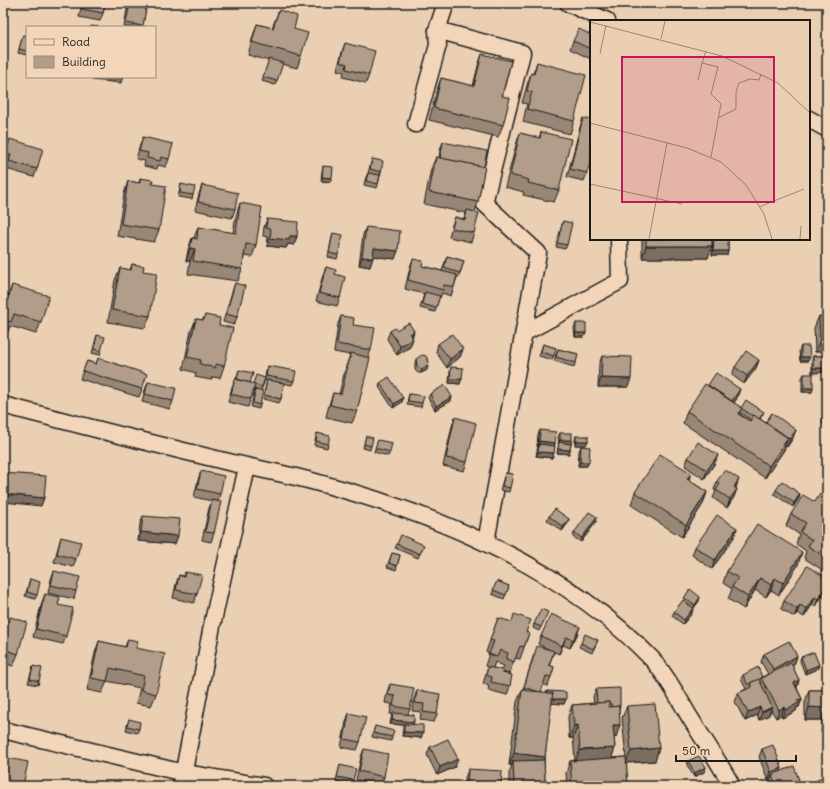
<svg xmlns="http://www.w3.org/2000/svg" width="830" height="789" font-family="Delius,sans-serif">
  <style>
    .lines { fill: none; stroke-linecap: round; stroke-linejoin: round }
    .minor-casing { stroke: #1c1c1c; stroke-width: 19 }
    .minor { stroke: #f3d6b9; stroke-width: 16 }
    .wall { fill: #988776; stroke: #1c1c1c; fill-rule: evenodd }
    .shaded-wall { fill: #7c6e60; stroke: #1c1c1c }
    .building { fill: #b19d89; stroke: #1c1c1c }
    .inset-road { fill: none; stroke: #988777; stroke-width: 1 }
    .view { fill: #c2185b; fill-opacity: 0.15; stroke: #c2185b; stroke-width: 2 }
    .inset-edge { fill: none; stroke: #1c1c1c; stroke-width: 2 }
  </style>
  <rect width="100%" height="100%" fill="#eacfb3"/>
  <filter id="ink" filterUnits="userSpaceOnUse"><feTurbulence type="fractalNoise" baseFrequency=".025" numOctaves="2"/><feDisplacementMap in="SourceGraphic" scale="8" xChannelSelector="R" yChannelSelector="G"/><feConvolveMatrix kernelMatrix="1 2 1 2 8 2 1 2 1" color-interpolation-filters="sRGB"/></filter>
  <g filter="url(#ink)">
    <g class="lines">
      <defs>
        <g id="minor">
          <polyline points="446,3 437,30 522,53 484,203 538,253 486,542"/>
          <polyline points="568,3 607,21"/>
          <polyline points="809,119 827,129"/>
          <polyline points="416,124 438,45 437,30"/>
          <polyline points="524,333 620,281 619,239"/>
          <path d="M3,405C72,423 142,441 212,458C244,466 276,472 308,480C432,512 562,565 652,659C667,676 678,697 689,716C704,740 719,762 732,786"/>
          <polyline points="3,730 184,773 264,786"/>
          <polyline points="181,786 212,626 247,467"/>
          <polyline points="824,786 827,785"/>
        </g>
      </defs>
      <use href="#minor" class="minor-casing"/>
      <use href="#minor" class="minor"/>
    </g>
    <g class="wall">
      <polygon points="82,3 105,3 103,13 100,21 79,17"/>
      <polygon points="128,3 147,3 142,27 124,27"/>
      <polygon points="279,10 294,29 301,56 297,68 282,64 275,85 262,81 269,61 248,55 253,36 257,24 272,28"/>
      <polygon points="23,35 27,36 27,55 18,53"/>
      <polygon points="591,35 591,59 570,49 573,41"/>
      <polygon points="345,43 369,75 366,83 343,77 344,72 337,70 342,52"/>
      <polygon points="482,54 502,96 503,125 498,137 429,120 437,90 441,78 473,86 478,66"/>
      <polygon points="537,62 574,121 570,134 523,122 527,104 522,103 527,85 531,73 533,74"/>
      <polygon points="583,118 587,173 584,181 567,177 580,127"/>
      <polygon points="541,132 559,190 554,202 523,195 524,192 505,187 516,145 520,133 539,138"/>
      <polygon points="143,137 169,159 166,167 158,165 157,169 144,166 145,161 136,159 140,145"/>
      <polygon points="10,139 37,169 34,177 6,169 8,164 3,162 3,159"/>
      <polygon points="443,142 484,167 478,202 475,212 474,233 471,242 449,237 452,225 455,217 464,219 466,213 424,204 431,169 436,157 439,158 440,150"/>
      <polygon points="372,159 381,172 377,188 364,185 366,177 368,173"/>
      <polygon points="323,166 330,182 321,181 322,171"/>
      <polygon points="140,178 152,184 159,230 154,242 117,236 124,194 128,181 139,183"/>
      <polygon points="181,184 193,195 192,199 178,197"/>
      <polygon points="202,185 235,209 232,218 195,210 199,194"/>
      <polygon points="240,203 256,245 252,257 244,256 242,269 238,281 188,274 190,261 186,261 188,250 192,238 194,238 198,227 233,233 236,216"/>
      <polygon points="267,219 297,236 294,245 288,244 286,248 267,246 268,237 263,236 264,227"/>
      <polygon points="563,221 567,245 565,249 556,247"/>
      <polygon points="366,227 395,259 373,256 370,267 359,265 363,235"/>
      <polygon points="333,233 338,255 337,259 328,257 332,237"/>
      <polygon points="642,239 712,239 708,258 642,258"/>
      <polygon points="713,239 728,239 728,251 727,255 712,255"/>
      <polygon points="447,256 464,261 459,277 457,277 454,287 451,296 442,293 440,298 439,298 435,312 420,308 424,294 405,289 410,267 413,259 422,266 442,271"/>
      <polygon points="132,264 143,271 150,316 145,328 108,322 115,280 120,268 130,270"/>
      <polygon points="326,267 335,274 340,298 337,306 316,301 323,275"/>
      <polygon points="235,283 237,317 234,325 223,322 232,292"/>
      <polygon points="12,285 41,322 36,334 10,326 7,334 3,333 3,294 8,296"/>
      <polygon points="205,315 219,325 224,366 220,378 212,377 211,380 195,377 196,373 183,369 191,331 196,319 203,320"/>
      <polygon points="341,316 353,325 371,350 368,358 357,411 352,423 326,417 329,405 333,393 339,394 346,366 350,355 334,352 338,324"/>
      <polygon points="819,316 827,351 815,352 814,328"/>
      <polygon points="576,323 586,333 584,337 575,337 574,328"/>
      <polygon points="390,331 414,331 410,347 397,355 387,339"/>
      <polygon points="97,335 101,351 100,355 92,353"/>
      <polygon points="438,344 463,349 460,357 447,368 436,352"/>
      <polygon points="543,344 556,348 552,360 539,356"/>
      <polygon points="801,346 808,361 800,361 799,351"/>
      <polygon points="558,349 578,354 574,367 554,361"/>
      <polygon points="602,356 628,387 598,387 599,364"/>
      <polygon points="813,356 827,356 827,372 812,373 812,360"/>
      <polygon points="98,358 142,389 139,397 80,379 87,361 96,364"/>
      <polygon points="416,359 427,370 421,373 418,373 415,370 415,363"/>
      <polygon points="759,360 756,368 744,384 732,375 735,367"/>
      <polygon points="268,366 294,381 292,385 283,383 281,399 279,403 263,399 267,380 265,380 261,391 260,405 259,409 251,407 254,394 255,390 256,390 254,389 248,407 228,402 232,387 235,379 236,379 239,370 250,383 253,384 265,378 266,370"/>
      <polygon points="451,367 460,384 449,383 450,372"/>
      <polygon points="804,374 813,388 812,392 802,392 802,378"/>
      <polygon points="827,376 827,393 826,393 826,379"/>
      <polygon points="148,382 173,401 170,409 142,402 145,390"/>
      <polygon points="380,383 403,398 402,402 393,408 379,387"/>
      <path d="M708,385L737,398L734,403L741,408L764,412L760,419L766,423L772,413L793,438L787,447L786,446L784,450L765,478L683,423L687,411ZM740,412L751,420L750,421L740,414Z"/>
      <polygon points="409,394 422,403 421,407 407,405 408,398"/>
      <polygon points="430,394 451,401 435,410 428,398"/>
      <polygon points="826,410 827,410 827,429 822,423"/>
      <polygon points="455,417 467,462 464,471 443,466 452,426"/>
      <polygon points="540,430 555,443 552,458 536,456 538,446 537,446 538,434"/>
      <polygon points="317,433 328,444 327,448 314,445"/>
      <polygon points="560,433 571,444 570,450 569,454 557,453 559,444 558,437"/>
      <polygon points="366,436 371,446 370,450 363,448"/>
      <polygon points="576,436 586,445 575,445 575,440"/>
      <polygon points="378,440 390,452 388,456 374,452"/>
      <polygon points="581,446 587,466 578,466 579,451"/>
      <polygon points="827,457 827,464 825,461"/>
      <polygon points="688,458 715,463 704,479 685,466"/>
      <polygon points="201,471 220,494 218,501 214,533 211,542 202,540 209,508 212,501 194,497 198,480"/>
      <polygon points="505,473 510,488 509,492 500,490"/>
      <polygon points="691,473 689,480 707,492 703,504 682,537 631,505 635,492"/>
      <polygon points="717,481 736,488 734,497 727,508 713,498 716,491 714,490"/>
      <polygon points="776,490 800,494 799,498 793,507 774,494"/>
      <polygon points="827,498 827,573 804,558 806,551 796,544 799,534 786,526 791,514 815,502"/>
      <polygon points="143,516 175,544 138,541 140,524"/>
      <polygon points="549,516 569,519 568,523 562,531 547,520"/>
      <polygon points="597,517 596,522 581,542 573,537 574,533"/>
      <polygon points="737,528 734,537 712,569 692,555 695,547"/>
      <polygon points="61,537 76,559 73,567 54,562"/>
      <polygon points="397,544 422,549 418,558 395,548"/>
      <polygon points="392,553 400,555 396,570 387,567"/>
      <polygon points="798,565 779,595 771,590 766,597 755,590 744,609 728,599 732,589 723,583 727,571"/>
      <polygon points="54,571 76,591 74,599 48,593 51,579"/>
      <polygon points="185,572 197,594 194,603 173,598 176,584 179,575 184,576"/>
      <polygon points="827,578 827,598 826,599 822,596 815,607 812,605 804,617 797,613 794,617 781,609 784,601"/>
      <polygon points="497,581 509,586 504,599 492,594"/>
      <polygon points="29,583 37,595 35,599 25,596"/>
      <polygon points="45,594 58,605 66,636 63,644 33,637 42,602"/>
      <polygon points="684,598 699,601 693,609 692,613 683,624 672,616 674,612 683,601"/>
      <polygon points="546,616 539,631 533,628 534,624"/>
      <polygon points="10,617 18,654 13,666 3,663 3,632 5,632"/>
      <path d="M498,618L529,633L520,659L515,658L509,674L503,672L502,673L510,686L507,695L488,690L489,685L483,684L488,667L485,666L489,654L486,652ZM495,662L504,666L502,670L493,668Z"/>
      <polygon points="577,635 570,648 563,645 559,654 554,652 549,665 554,667 548,686 543,684 540,692 547,693 547,691 566,699 564,704 551,703 545,757 544,760 545,782 549,786 509,786 509,773 512,765 509,765 517,702 522,690 523,690 534,654 550,650 538,644 541,636"/>
      <polygon points="128,639 136,648 156,694 151,706 136,703 140,688 107,681 102,693 87,690 95,653 99,641 125,647"/>
      <polygon points="598,640 592,653 579,647 581,643"/>
      <polygon points="764,654 797,656 794,665 792,666 799,680 797,688 802,699 799,707 797,707 796,711 782,718 781,715 776,718 771,710 769,715 759,720 757,715 745,721 735,702 738,693 746,689 741,679 743,675 762,677 768,674 761,662"/>
      <polygon points="801,657 819,665 817,669 805,674 800,661"/>
      <polygon points="33,666 39,681 38,685 28,683"/>
      <polygon points="825,683 827,732 821,732 822,720 805,720 805,702 809,690 822,690"/>
      <polygon points="390,684 410,709 408,714 413,724 421,738 402,736 403,728 404,725 390,724 392,714 390,714 392,704 385,703 387,692"/>
      <polygon points="596,689 620,706 619,710 616,737 614,737 615,748 611,758 626,757 622,718 627,706 659,748 655,761 626,763 628,786 567,786 566,773 570,761 575,760 573,738 569,738 568,717 572,705 594,703 593,697"/>
      <polygon points="417,690 437,714 434,722 420,720 421,712 412,711 414,699"/>
      <polygon points="349,713 360,742 357,750 341,747 346,722"/>
      <polygon points="129,719 139,729 137,733 126,730"/>
      <polygon points="375,726 392,737 391,741 372,737"/>
      <polygon points="430,747 455,767 437,775 427,755"/>
      <polygon points="364,749 384,777 381,785 356,780 361,757"/>
      <polygon points="762,749 781,771 797,786 770,786 769,783 770,780 768,780 759,757"/>
      <polygon points="688,761 706,767 704,772 694,777 687,765"/>
      <polygon points="340,765 353,780 352,785 336,781"/>
      <polygon points="468,770 501,786 465,786 465,778"/>
    </g>
    <g class="shaded-wall">
      <polygon points="93,77 123,77 121,83 92,80"/>
      <polygon points="322,177 332,178 330,182 321,181"/>
      <polygon points="290,236 297,236 294,245 288,244 286,248 267,246 270,238"/>
      <polygon points="646,246 712,246 708,258 642,258"/>
      <polygon points="190,248 195,249 190,261 186,261"/>
      <polygon points="374,248 398,251 395,259 371,256"/>
      <polygon points="713,251 728,251 727,255 712,255"/>
      <polygon points="362,257 373,258 370,267 359,265"/>
      <polygon points="414,331 411,339 413,339 410,347 397,355 400,346 410,334"/>
      <polygon points="576,333 586,333 584,337 575,337"/>
      <polygon points="827,339 827,351 815,352 820,340"/>
      <polygon points="463,349 460,357 447,368 450,359"/>
      <polygon points="801,357 810,357 808,361 800,361"/>
      <polygon points="759,360 756,368 744,384 747,376"/>
      <polygon points="428,366 427,370 421,373 422,369"/>
      <polygon points="813,368 827,368 827,372 812,373"/>
      <polygon points="601,378 631,379 628,387 598,387"/>
      <polygon points="450,379 462,379 460,384 449,383"/>
      <polygon points="804,388 813,388 812,392 802,392"/>
      <polygon points="740,389 737,398 729,410 732,401"/>
      <polygon points="452,397 451,401 435,410 436,406"/>
      <polygon points="403,398 402,402 393,408 394,404"/>
      <polygon points="796,430 793,438 787,447 790,439"/>
      <polygon points="788,438 784,450 765,478 769,466"/>
      <polygon points="560,440 572,440 571,444 558,444"/>
      <polygon points="539,441 555,443 554,447 539,444 538,446 537,446"/>
      <polygon points="576,441 588,441 586,445 575,445"/>
      <polygon points="558,449 570,450 569,454 557,453"/>
      <polygon points="538,452 554,453 552,458 536,456"/>
      <polygon points="718,455 715,463 704,479 707,470"/>
      <polygon points="580,462 589,462 587,466 578,466"/>
      <polygon points="739,479 736,488 734,487"/>
      <polygon points="737,489 734,497 727,508 730,499"/>
      <polygon points="707,492 703,504 682,537 686,525"/>
      <polygon points="3,494 44,498 41,506 3,502"/>
      <polygon points="800,494 799,498 793,507 794,503"/>
      <polygon points="597,517 596,522 581,542 582,538"/>
      <polygon points="569,519 568,523 562,531 563,527"/>
      <polygon points="737,528 734,537 712,569 715,560"/>
      <polygon points="141,532 178,536 175,544 138,541"/>
      <polygon points="802,552 798,565 779,595 783,583"/>
      <polygon points="760,578 755,590 744,609 748,597"/>
      <polygon points="775,578 771,590 766,597 771,585"/>
      <polygon points="825,588 822,596 815,607 818,599"/>
      <polygon points="700,597 699,601 693,609 695,605"/>
      <polygon points="815,597 812,605 804,617 807,609"/>
      <polygon points="800,605 797,613 794,617 797,609"/>
      <polygon points="693,608 692,613 683,624 684,620"/>
      <polygon points="580,627 577,635 570,648 573,640"/>
      <polygon points="566,637 563,645 559,654 562,646"/>
      <polygon points="797,656 794,665 770,677 773,669"/>
      <polygon points="819,665 817,669 805,674 806,670"/>
      <polygon points="799,680 796,688 794,683"/>
      <polygon points="547,699 566,699 564,704 546,703"/>
      <polygon points="802,699 799,707 797,707 796,711 782,718 785,710 797,700"/>
      <polygon points="760,707 757,715 745,721 748,713"/>
      <polygon points="772,707 769,715 759,720 762,712"/>
      <polygon points="784,707 781,715 776,718 779,710"/>
      <polygon points="809,707 826,708 822,720 805,720"/>
      <polygon points="392,720 414,722 412,726 404,724 404,725 390,724"/>
      <polygon points="826,720 827,720 827,732 821,732"/>
      <polygon points="578,725 573,738 569,738 574,726"/>
      <polygon points="613,725 620,725 616,737 609,738"/>
      <polygon points="404,732 423,733 421,738 402,736"/>
      <polygon points="615,748 611,760 575,762 580,750"/>
      <polygon points="659,748 655,761 626,763 631,751"/>
      <polygon points="514,753 545,757 540,769 513,761 512,765 509,765"/>
      <polygon points="458,759 455,767 437,775 440,767"/>
      <polygon points="706,767 704,772 694,777 695,773"/>
      <polygon points="782,768 779,776 772,775 770,780 768,780 771,772"/>
      <polygon points="799,780 797,786 785,786"/>
      <polygon points="467,784 475,784 474,786 466,786"/>
    </g>
    <g class="building">
      <polygon points="83,3 105,3 103,13 82,9"/>
      <polygon points="130,3 147,3 143,26 126,23"/>
      <polygon points="279,10 297,16 294,29 308,33 301,56 252,42 257,24 273,28"/>
      <polygon points="91,26 99,27 91,27"/>
      <polygon points="579,29 591,35 591,49 573,41"/>
      <polygon points="23,35 27,36 27,51 19,49"/>
      <polygon points="345,43 375,51 369,75 346,69 347,64 340,62"/>
      <polygon points="482,54 511,61 502,96 510,98 503,125 434,108 441,78 474,86"/>
      <polygon points="269,59 283,63 277,81 263,77"/>
      <polygon points="537,62 586,75 574,121 527,109 532,92 527,91 531,73 534,74"/>
      <polygon points="583,118 591,120 591,159 587,173 570,169"/>
      <polygon points="541,132 571,139 559,190 528,183 529,180 510,175 520,133 540,138"/>
      <polygon points="143,137 173,144 169,159 161,157 160,161 147,158 148,153 139,151"/>
      <polygon points="10,139 43,149 37,169 9,161 11,155 5,154"/>
      <polygon points="443,142 487,151 484,167 440,158"/>
      <polygon points="436,157 485,167 478,202 429,192"/>
      <polygon points="372,159 383,161 381,172 370,169"/>
      <polygon points="323,166 333,167 332,178 322,177"/>
      <polygon points="368,173 380,175 378,184 366,181"/>
      <polygon points="140,178 153,180 152,184 166,186 159,230 121,224 128,181 140,183"/>
      <polygon points="181,184 195,187 193,195 180,193"/>
      <polygon points="202,185 238,193 235,209 198,202"/>
      <polygon points="240,203 262,207 256,245 246,244 242,269 193,261 195,249 190,248 192,238 197,239 198,227 236,233"/>
      <polygon points="467,210 479,213 474,233 452,228 455,217 465,220"/>
      <polygon points="267,219 298,222 297,236 290,236 289,240 270,238 271,229 266,228"/>
      <polygon points="563,221 572,223 567,245 557,243"/>
      <polygon points="366,227 400,231 398,251 374,248 373,258 362,257"/>
      <polygon points="333,233 343,235 338,255 329,253"/>
      <rect x="646" y="239" width="66" height="7"/>
      <polygon points="714,239 728,239 728,251 713,251"/>
      <polygon points="447,256 464,261 460,273 444,268"/>
      <polygon points="413,259 423,261 422,266 457,275 454,287 444,285 443,290 408,280"/>
      <polygon points="132,264 144,266 143,271 157,273 150,316 112,310 120,268 131,270"/>
      <polygon points="326,267 336,270 335,274 345,277 340,298 319,293"/>
      <polygon points="3,276 6,277 3,286"/>
      <polygon points="235,283 245,286 237,317 226,314"/>
      <polygon points="12,285 49,296 41,322 14,314 11,322 3,320 3,294 9,296"/>
      <polygon points="425,292 440,296 436,308 422,304"/>
      <polygon points="205,315 220,318 219,325 233,328 224,366 216,364 215,368 200,364 201,360 187,357 196,319 204,320"/>
      <polygon points="341,316 354,318 353,325 375,328 371,350 337,344"/>
      <polygon points="819,316 827,316 827,339 820,340"/>
      <polygon points="409,323 414,331 410,334 413,339 400,346 390,331 395,328 396,330"/>
      <rect x="576" y="323" width="10" height="10"/>
      <polygon points="452,334 463,349 450,359 438,344"/>
      <polygon points="97,335 105,337 101,351 94,349"/>
      <polygon points="543,344 556,348 554,356 541,352"/>
      <polygon points="801,346 809,346 810,357 801,357"/>
      <polygon points="558,349 578,354 576,363 556,357"/>
      <polygon points="746,351 759,360 747,376 735,367"/>
      <polygon points="351,353 370,358 357,411 330,405 333,393 341,394"/>
      <polygon points="422,355 426,356 429,362 428,366 422,369 419,368 417,366 416,359"/>
      <polygon points="602,356 632,357 631,379 601,378"/>
      <rect x="813" y="356" width="14" height="12"/>
      <polygon points="98,358 147,374 142,389 83,371 87,361 96,364"/>
      <polygon points="268,366 296,371 294,381 266,376"/>
      <polygon points="451,367 463,368 462,379 450,379"/>
      <polygon points="239,370 253,373 250,383 237,379"/>
      <polygon points="716,373 740,389 732,401 708,385"/>
      <rect x="804" y="374" width="9" height="14"/>
      <polygon points="256,375 265,378 262,387 253,384"/>
      <polygon points="389,377 403,398 394,404 380,383"/>
      <polygon points="235,379 255,384 251,399 231,394"/>
      <polygon points="267,380 284,383 281,399 264,395"/>
      <polygon points="148,382 176,388 173,401 145,394"/>
      <polygon points="705,384 742,408 738,414 750,421 754,415 788,438 769,466 687,411"/>
      <polygon points="445,385 452,397 436,406 430,394"/>
      <polygon points="255,390 263,391 260,405 253,403"/>
      <polygon points="409,394 424,396 422,403 408,401"/>
      <polygon points="746,400 764,412 759,419 754,415 753,416 741,408"/>
      <polygon points="772,413 796,430 790,439 766,422"/>
      <polygon points="455,417 476,423 467,462 446,458"/>
      <polygon points="540,430 556,432 555,443 539,441"/>
      <polygon points="317,433 330,436 328,444 316,441"/>
      <rect x="560" y="433" width="12" height="7"/>
      <polygon points="366,436 373,438 371,446 364,444"/>
      <rect x="576" y="436" width="12" height="5"/>
      <polygon points="378,440 392,443 390,452 375,448"/>
      <polygon points="559,442 571,444 570,450 558,449"/>
      <polygon points="698,442 718,455 707,470 688,458"/>
      <polygon points="539,444 555,446 554,453 538,452"/>
      <polygon points="581,446 590,447 589,462 580,462"/>
      <polygon points="660,454 691,473 687,479 707,492 686,525 635,492"/>
      <polygon points="725,470 739,479 734,487 737,489 730,499 716,490 720,484 717,481"/>
      <polygon points="201,471 224,476 220,494 197,489"/>
      <polygon points="3,473 46,476 44,498 3,494"/>
      <polygon points="505,473 513,474 510,488 502,486"/>
      <polygon points="782,481 800,494 794,503 776,490"/>
      <polygon points="820,494 827,498 827,558 808,546 812,540 800,532 806,523 791,514 803,495 815,502"/>
      <polygon points="212,500 221,502 214,533 205,532"/>
      <polygon points="555,509 569,519 563,527 549,516"/>
      <polygon points="589,512 597,517 582,538 574,533"/>
      <polygon points="717,515 737,528 715,560 695,547"/>
      <polygon points="143,516 180,519 178,536 141,532"/>
      <polygon points="757,524 802,552 783,583 775,578 771,585 760,578 748,597 732,587 738,578 727,571"/>
      <polygon points="401,535 424,545 420,554 397,544"/>
      <polygon points="61,537 81,542 76,559 57,554"/>
      <polygon points="392,553 400,555 397,566 389,563"/>
      <polygon points="807,566 827,578 827,589 825,588 818,599 815,597 807,609 800,605 797,609 784,601"/>
      <polygon points="54,571 80,577 76,591 51,585"/>
      <polygon points="185,572 202,575 197,594 176,590 179,575 184,577"/>
      <polygon points="30,579 40,582 37,595 27,592"/>
      <polygon points="497,581 509,586 506,595 493,590"/>
      <polygon points="690,589 700,597 695,605 684,598"/>
      <polygon points="45,594 60,597 58,605 73,608 66,636 36,629"/>
      <polygon points="683,600 693,608 684,620 674,612"/>
      <polygon points="541,609 548,612 541,627 534,624"/>
      <polygon points="514,614 531,620 526,632 529,633 524,647 520,646 514,662 506,659 508,653 500,650 497,657 489,654 494,641 490,640 498,618 512,622"/>
      <polygon points="551,614 580,627 573,640 566,637 562,646 541,636"/>
      <polygon points="10,617 27,622 18,654 3,649 3,632 5,632"/>
      <polygon points="585,634 598,640 593,649 581,643"/>
      <polygon points="128,639 138,641 136,648 165,654 156,694 141,690 144,676 110,668 107,681 91,678 99,641 126,647"/>
      <polygon points="789,641 797,656 773,669 764,654"/>
      <polygon points="537,646 554,651 549,665 554,667 551,677 546,676 541,692 536,691 524,687"/>
      <polygon points="814,652 819,665 806,670 801,657"/>
      <polygon points="791,663 799,680 794,683 802,699 797,700 799,703 785,710 784,707 779,710 761,678"/>
      <polygon points="33,666 42,668 39,681 30,679"/>
      <polygon points="488,667 503,670 502,673 512,675 510,686 491,682 492,677 486,675"/>
      <polygon points="758,667 762,677 759,680 759,679 750,683 748,685 743,675"/>
      <polygon points="759,679 772,707 762,712 760,707 748,713 738,693 752,687 750,683"/>
      <polygon points="825,683 827,683 827,720 826,720 826,708 809,707 809,690 825,690"/>
      <polygon points="390,684 414,688 410,709 393,706 395,696 388,695"/>
      <polygon points="620,688 620,706 619,706 612,707 611,704 609,704 609,702 597,703 596,689"/>
      <polygon points="417,690 440,694 437,714 423,712 424,704 415,703"/>
      <polygon points="522,690 553,693 545,757 514,753"/>
      <polygon points="547,691 566,692 566,699 552,699 553,693 547,693"/>
      <polygon points="609,702 609,707 619,706 620,725 613,725 615,748 580,750 578,725 574,726 572,705"/>
      <polygon points="655,704 659,748 631,751 627,706"/>
      <polygon points="349,713 366,717 360,742 344,739"/>
      <polygon points="393,713 414,715 414,722 392,720"/>
      <polygon points="129,719 140,722 139,729 127,726"/>
      <polygon points="404,724 423,725 423,733 404,732"/>
      <polygon points="375,726 394,731 392,737 373,733"/>
      <polygon points="448,739 458,759 440,767 430,747"/>
      <polygon points="773,745 782,768 771,772 762,749"/>
      <polygon points="364,749 388,754 384,777 359,771"/>
      <polygon points="699,756 706,767 695,773 688,761"/>
      <polygon points="3,757 28,762 23,786 3,786"/>
      <polygon points="626,757 628,786 572,786 570,761"/>
      <polygon points="544,760 545,782 549,782 549,786 514,786 513,761"/>
      <polygon points="340,765 356,769 353,780 337,777"/>
      <polygon points="794,766 799,780 785,786 776,786 772,775"/>
      <polygon points="468,769 502,771 501,786 474,786 475,784 467,784"/>
    </g>
  </g>
  <g transform="translate(590 20)">
    <rect width="220" height="220" fill="#eacfb3"/>
    <path class="inset-road" d="M0,2L132,36L188,63L220,93M71,19L75,1M116,31L112,43L128,47L121,74L131,84L121,137M10,34L16,5M108,60L112,43M128,98L146,89V72L149,63L160,59L169,60L171,54M0,103L97,128L131,142L156,165L174,194L182,219M0,164L92,184M169,187L214,169M59,219L77,123M210,219L211,206"/>
    <path class="view" d="M32,37H184V182H32Z"/>
    <rect width="220" height="220" class="inset-edge"/>
  </g>
  <rect width="830" height="789" fill="none" stroke="#f3d6b9" stroke-width="16"/>
  <rect x="8" y="8" width="814" height="773" fill="none" stroke="#1c1c1c" stroke-width="1.5" filter="url(#ink)"/>
  <rect x="26" y="26" width="130" height="52" fill="#f3d6b9" stroke="#9d8c7a"/>
  <rect x="34" y="39" width="20" height="6" fill="#f3d6b9" stroke="#9d8c7a"/>
  <text x="62" y="46" font-size="12" fill="#1c1c1c">Road</text>
  <rect x="34" y="56" width="20" height="12" fill="#b19d89" stroke="#9d8c7a"/>
  <text x="62" y="66" font-size="12" fill="#1c1c1c">Building</text>
  <path d="M676 755v6h120v-6" fill="none" stroke="#1c1c1c" stroke-width="2"/>
  <text x="682" y="755" font-size="12" fill="#1c1c1c" stroke="#f3d6b9" stroke-width="3" paint-order="stroke">50 m</text>
</svg>
